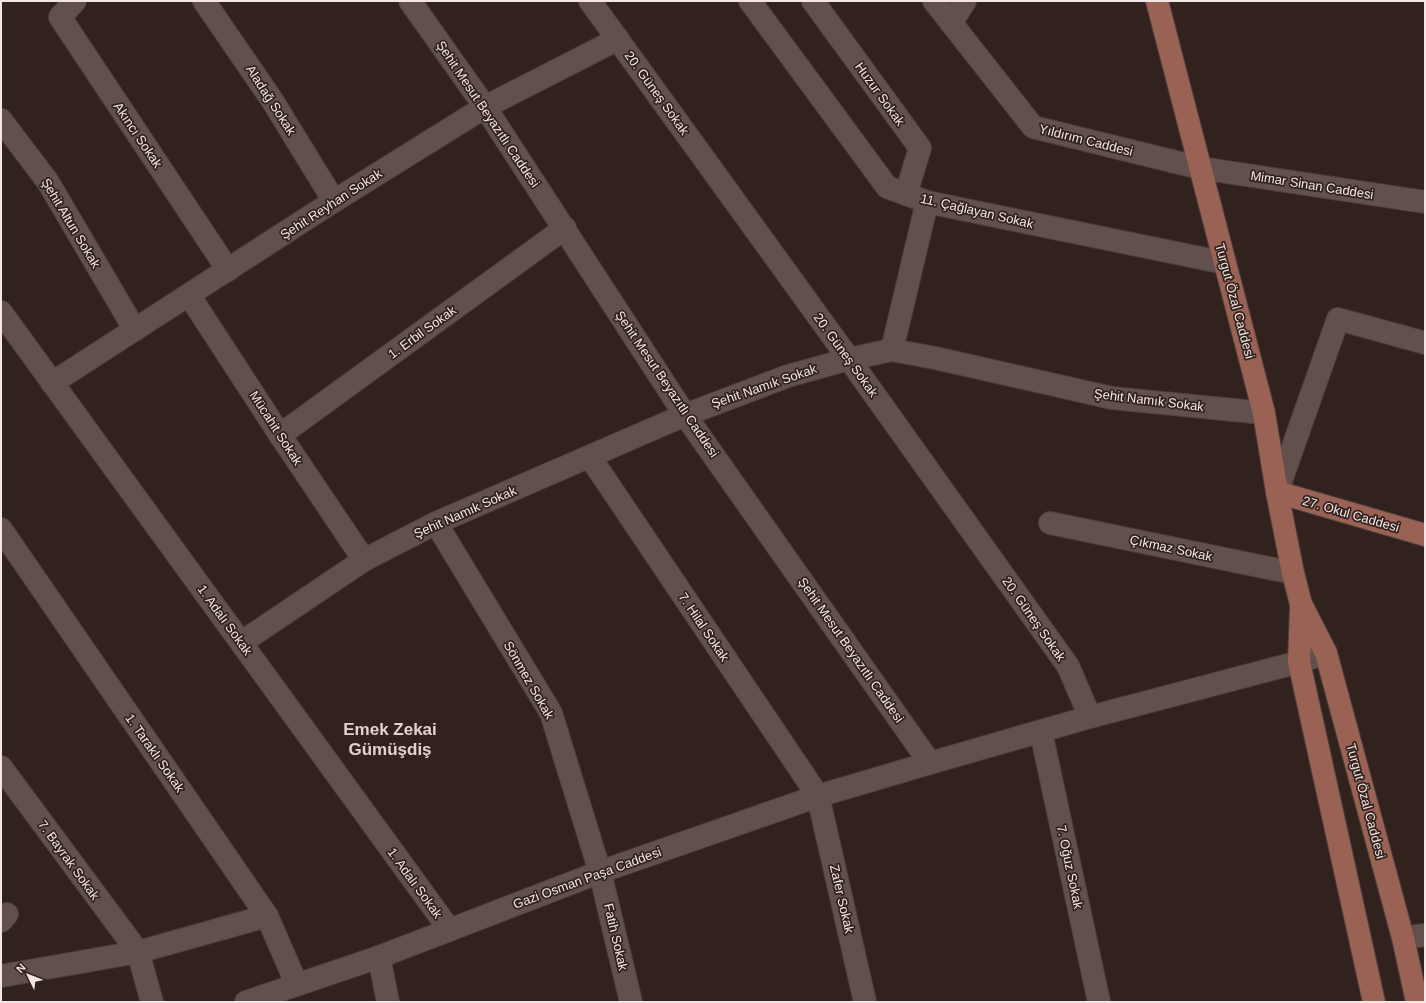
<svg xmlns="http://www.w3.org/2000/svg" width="1426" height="1003" font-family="Arial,sans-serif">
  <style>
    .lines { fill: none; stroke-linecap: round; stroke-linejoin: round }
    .minor-casing { stroke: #4d403d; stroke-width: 24 }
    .major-casing { stroke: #4d403d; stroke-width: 24 }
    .minor { stroke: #62504c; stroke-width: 22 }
    .major { stroke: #9a6255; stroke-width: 22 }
    .labels { text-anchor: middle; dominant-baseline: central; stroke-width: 3.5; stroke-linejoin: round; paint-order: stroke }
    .street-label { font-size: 13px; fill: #f2e7e4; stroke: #32221e }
    .district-label { font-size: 17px; font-weight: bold; fill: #e5d0cb; stroke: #32221e }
  </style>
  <rect width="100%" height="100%" fill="#32221e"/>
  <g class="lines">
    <defs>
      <g id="minor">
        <polyline points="75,1 60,17 228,270"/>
        <polyline points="204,1 272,100 334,201"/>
        <polyline points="410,1 485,107 685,415 930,763"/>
        <polyline points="590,1 849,359 1068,666 1090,717"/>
        <polyline points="750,1 887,187 927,202 1225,263"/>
        <polyline points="813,1 920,148 906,194"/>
        <polyline points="934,1 1033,127 1200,168 1425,202"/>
        <polyline points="951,23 965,1"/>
        <polyline points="1,120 48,182 135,330"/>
        <polyline points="189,295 280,435 364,560"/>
        <polyline points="1,312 449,929"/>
        <polyline points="892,350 927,202"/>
        <polyline points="52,383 334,201 485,107 618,39"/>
        <polyline points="280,435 565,228"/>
        <polyline points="590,457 818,796 865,1002"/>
        <polyline points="1277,492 1338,319 1425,343"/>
        <polyline points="436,523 551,713 600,872 631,1002"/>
        <polyline points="1050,523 1293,573"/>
        <polyline points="1,529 267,916 297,985"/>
        <polyline points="242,642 364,560 436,523 685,415 788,376 849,359 892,350 935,358 1112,398 1264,413"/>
        <polyline points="1041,732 1099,1002"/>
        <polyline points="1,767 138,952 152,1002"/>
        <polyline points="1,921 7,914"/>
        <polyline points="1403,938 1425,935"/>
        <polyline points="379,957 388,1002"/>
        <polyline points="1,976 138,952 267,916"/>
        <polyline points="246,1002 379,957 600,872 818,796 930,763 1090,717 1299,662 1326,653"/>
      </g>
      <g id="major">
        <polyline points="1157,1 1264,413 1277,492 1293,573 1301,604 1326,653 1403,938 1417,1002"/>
        <polyline points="1277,492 1425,535"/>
        <polyline points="1301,607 1299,662 1374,1002"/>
      </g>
    </defs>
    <use href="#minor" class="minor-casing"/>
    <use href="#major" class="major-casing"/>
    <use href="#minor" class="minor"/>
    <use href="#major" class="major"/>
  </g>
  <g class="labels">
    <g class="street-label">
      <text transform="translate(657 93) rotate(54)">20. Güneş Sokak</text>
      <text transform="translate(880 94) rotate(54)">Huzur Sokak</text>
      <text transform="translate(271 100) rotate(57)">Aladağ Sokak</text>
      <text transform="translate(488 114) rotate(56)">Şehit Mesut Beyazıtlı Caddesi</text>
      <text transform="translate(138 135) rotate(56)">Akıncı Sokak</text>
      <text transform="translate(1086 140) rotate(14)">Yıldırım Caddesi</text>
      <text transform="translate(1312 185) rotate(9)">Mimar Sinan Caddesi</text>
      <text transform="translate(331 204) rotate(-33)">Şehit Reyhan Sokak</text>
      <text transform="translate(977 211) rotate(13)">11. Çağlayan Sokak</text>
      <text transform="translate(71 223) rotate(59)">Şehit Altun Sokak</text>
      <text transform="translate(1235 301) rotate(75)">Turgut Özal Caddesi</text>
      <text transform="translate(422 332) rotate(-36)">1. Erbil Sokak</text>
      <text transform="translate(846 355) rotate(54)">20. Güneş Sokak</text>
      <text transform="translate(667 384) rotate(56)">Şehit Mesut Beyazıtlı Caddesi</text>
      <text transform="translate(764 386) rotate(-19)">Şehit Namık Sokak</text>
      <text transform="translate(1149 400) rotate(7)">Şehit Namık Sokak</text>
      <text transform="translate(276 428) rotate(57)">Mücahit Sokak</text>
      <text transform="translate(465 512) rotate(-24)">Şehit Namık Sokak</text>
      <text transform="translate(1351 514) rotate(16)">27. Okul Caddesi</text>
      <text transform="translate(1171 548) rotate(12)">Çıkmaz Sokak</text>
      <text transform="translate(1034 619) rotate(55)">20. Güneş Sokak</text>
      <text transform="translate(225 620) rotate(54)">1. Adalı Sokak</text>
      <text transform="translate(704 627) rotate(56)">7. Hilal Sokak</text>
      <text transform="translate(851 650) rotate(55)">Şehit Mesut Beyazıtlı Caddesi</text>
      <text transform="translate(529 680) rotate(60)">Sönmez Sokak</text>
      <text transform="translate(155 753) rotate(55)">1. Taraklı Sokak</text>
      <text transform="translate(1366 801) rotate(75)">Turgut Özal Caddesi</text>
      <text transform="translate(69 860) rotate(54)">7. Bayrak Sokak</text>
      <text transform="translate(1070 867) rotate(78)">7. Oğuz Sokak</text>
      <text transform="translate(587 878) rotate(-20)">Gazi Osman Paşa Caddesi</text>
      <text transform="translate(415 883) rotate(54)">1. Adalı Sokak</text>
      <text transform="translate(842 899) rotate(77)">Zafer Sokak</text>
      <text transform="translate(616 937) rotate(77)">Fatih Sokak</text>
    </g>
    <g class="district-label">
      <text x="390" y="729">Emek Zekai<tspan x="390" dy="20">Gümüşdiş</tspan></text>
    </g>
  </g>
  <rect width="1426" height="1003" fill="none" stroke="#f2e7e4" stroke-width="4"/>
  <g transform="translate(28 975) rotate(313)" stroke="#32221e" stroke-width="3" paint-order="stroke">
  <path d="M0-3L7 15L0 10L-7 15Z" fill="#f2e7e4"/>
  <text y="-6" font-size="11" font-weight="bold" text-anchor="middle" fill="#f2e7e4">N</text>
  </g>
</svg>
